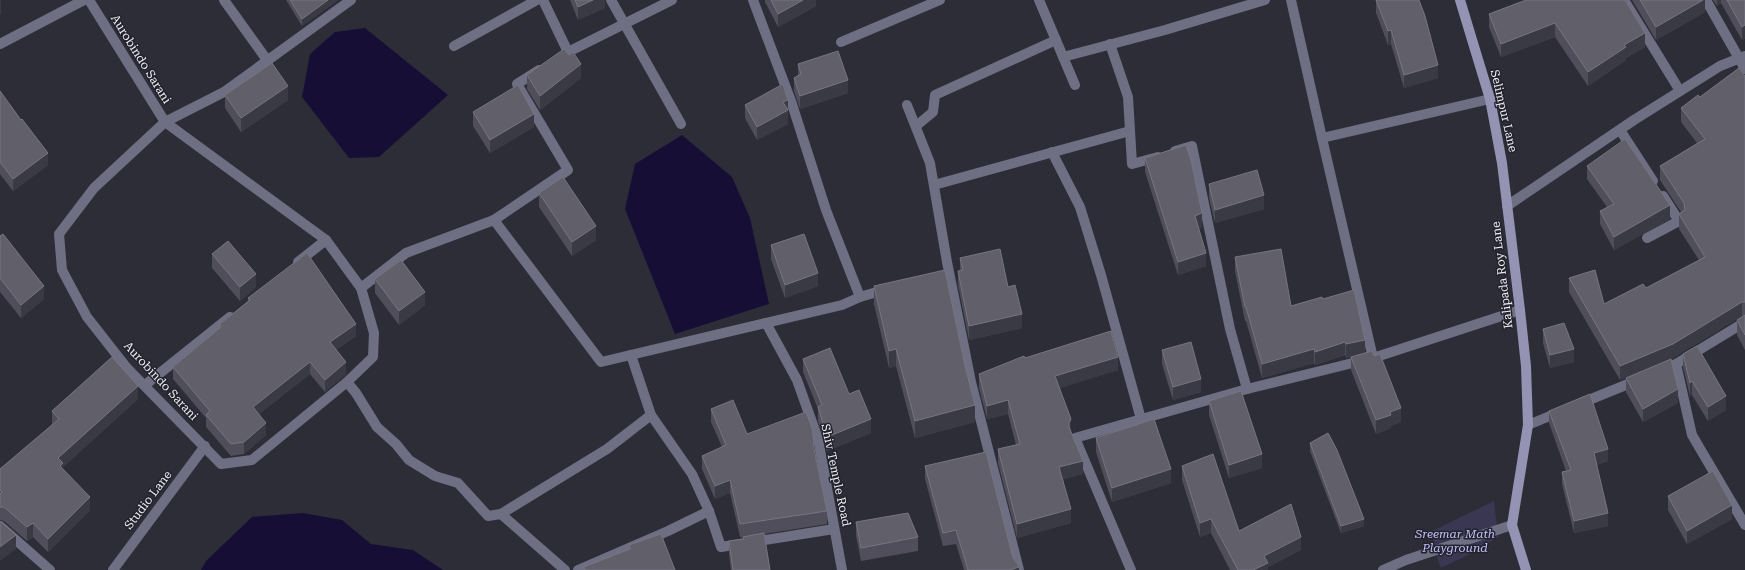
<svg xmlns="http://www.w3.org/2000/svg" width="1745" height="570" font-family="'Roboto Serif',serif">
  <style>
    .green { fill: #393752 }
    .water { fill: #160e35 }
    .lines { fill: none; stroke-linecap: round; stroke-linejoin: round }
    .street { stroke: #6f6f84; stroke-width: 10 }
    .secondary { stroke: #9493b4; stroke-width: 10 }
    .wall { fill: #4f4e5a }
    .shaded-wall { fill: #3a3a45 }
    .building { fill: #605f6a; stroke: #767580 }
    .labels { text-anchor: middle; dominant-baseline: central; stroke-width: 3; stroke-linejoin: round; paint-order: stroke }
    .street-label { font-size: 12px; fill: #ededf5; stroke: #23232e }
    .park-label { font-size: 12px; font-style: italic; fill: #c4c0fb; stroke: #23232e }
  </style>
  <rect width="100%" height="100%" fill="#2d2d38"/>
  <polygon class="green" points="1494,501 1498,537 1468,555 1441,568 1434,549 1434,530"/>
  <g class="water">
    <polygon points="365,28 448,95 379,157 349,158 302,97 310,54 335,32"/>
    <polygon points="682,135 732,177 750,218 769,304 675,334 625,209 635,164"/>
    <polygon points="303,513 342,520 371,544 413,550 443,570 201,570 206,561 252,517"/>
  </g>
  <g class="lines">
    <g class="street">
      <polyline points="89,0 165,122 94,188 59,234 62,270 87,317 127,368 221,464 252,460 347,382 373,357 374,333 361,288 406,253 494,220 601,362 842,305 860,297 826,210 791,101 753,0"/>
      <polyline points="224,0 267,60"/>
      <polyline points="351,0 224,92 165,122 326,240 361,288"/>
      <polyline points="543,0 568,52 672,0"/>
      <polyline points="611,0 681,124"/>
      <polyline points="1039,0 1075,85"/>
      <polyline points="1291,0 1322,138 1373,358"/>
      <polyline points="1624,0 1680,91"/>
      <polyline points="1706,0 1745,69"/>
      <polyline points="841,42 940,0"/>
      <polyline points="0,44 84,0"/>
      <polyline points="1110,44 1128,97 1132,164 1158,157"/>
      <polyline points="454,46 537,0"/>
      <polyline points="1063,57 1165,30 1265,0"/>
      <polyline points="907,105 930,163 947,262 971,382 1019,570"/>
      <polyline points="916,126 933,112 935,95 1056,40"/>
      <polyline points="1620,130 1653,181"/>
      <polyline points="1322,138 1490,99"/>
      <polyline points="1175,151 1192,146 1230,329 1247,389"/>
      <polyline points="1052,152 1080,207 1101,275 1141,419"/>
      <polyline points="934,185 1130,131"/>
      <polyline points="1507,206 1634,120 1720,66 1745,56"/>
      <polyline points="494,220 568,170 517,84 539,70"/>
      <polyline points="1647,238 1679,221 1663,196"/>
      <polyline points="298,262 326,240"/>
      <polyline points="860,297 887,289"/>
      <polyline points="766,323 797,380 818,439 842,570"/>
      <polyline points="631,355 651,415 692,474 709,511 721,547 834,529"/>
      <polyline points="1676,364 1692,435 1745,525"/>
      <polyline points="1660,371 1676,364 1745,322"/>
      <polyline points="347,382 356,393 377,427 396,444 409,460 435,476 458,483 488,516 501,514 565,570"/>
      <polyline points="145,385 230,317"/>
      <polyline points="1579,404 1638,380"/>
      <polyline points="1528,425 1562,411"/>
      <polyline points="501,514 607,449 651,415"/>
      <polyline points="0,526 50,570"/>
      <polyline points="113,570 205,446"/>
      <polyline points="578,570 668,531 709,511"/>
      <polyline points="1131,570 1075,438 1247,389 1373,358 1520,310"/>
      <polyline points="1383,570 1406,560 1512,525"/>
    </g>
    <polyline class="secondary" points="1460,0 1490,99 1502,163 1520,310 1526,366 1528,425 1512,525 1526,570"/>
  </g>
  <g class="wall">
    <polygon points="286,0 338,0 302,26"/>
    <polygon points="570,0 605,0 605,8 578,20"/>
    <polygon points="765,0 816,0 816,6 778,27 765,2"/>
    <polygon points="1376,0 1438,78 1404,88 1391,44 1388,45 1376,13"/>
    <polygon points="1526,0 1645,47 1626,58 1626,60 1588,86 1555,37 1501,57 1489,27 1489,14"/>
    <polygon points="1632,0 1705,0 1705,12 1656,40"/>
    <polygon points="1713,0 1745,0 1742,40 1721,3 1717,6"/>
    <polygon points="798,64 848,93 800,109 794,91 794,78 798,76"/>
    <polygon points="527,75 581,78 540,110 527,89"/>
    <polygon points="1745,76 1745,350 1737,335 1737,320 1743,316 1742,316 1673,358 1620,380 1569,292 1569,278 1604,304 1646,288 1699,260 1679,229 1679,214 1681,212 1660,180 1660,166 1697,143 1681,122 1681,108 1700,97"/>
    <polygon points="0,91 48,165 13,191 0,174"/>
    <polygon points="225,95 288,100 241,132 225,108"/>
    <polygon points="745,105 788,113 788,124 757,140 745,118"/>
    <polygon points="473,112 534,127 490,153 473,126"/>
    <polygon points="1145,158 1202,227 1199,228 1206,266 1178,275 1145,172"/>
    <polygon points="1587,166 1670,219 1614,250 1600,224 1600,211 1607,207 1587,179"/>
    <polygon points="1209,184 1264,209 1215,223 1209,198"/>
    <polygon points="539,193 596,240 572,256 539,207"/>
    <polygon points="0,236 44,299 21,318 0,292"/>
    <polygon points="771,245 818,286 785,298 771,259"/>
    <polygon points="212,254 256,287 240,301 212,268"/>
    <polygon points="1235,257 1291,306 1323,299 1365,353 1374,356 1401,422 1391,426 1391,428 1376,434 1351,370 1351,357 1346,358 1345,355 1315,365 1314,363 1262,378 1246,321 1245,321 1235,271"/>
    <polygon points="960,258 1008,287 1022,328 969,340 958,285 958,271 960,271"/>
    <polygon points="375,279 425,305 399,325 375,293"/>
    <polygon points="874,286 975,422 915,438 896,366 889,368 874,304"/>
    <polygon points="248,298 356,336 336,350 346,374 325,392 310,374 259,414 266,435 244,454 231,456 206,427 206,418 173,379 173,367 220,328 220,324 248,301"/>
    <polygon points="1543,329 1574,362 1550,368 1543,343"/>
    <polygon points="1162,350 1201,392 1173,400 1162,364"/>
    <polygon points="1683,354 1726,410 1708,421 1692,395 1690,396 1683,367"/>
    <polygon points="1025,358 1118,370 1059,388 1083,474 1063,479 1071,523 1017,538 998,463 998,449 1016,445 1008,414 987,419 979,388 979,374"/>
    <polygon points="803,359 849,394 871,433 827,451 818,421 818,409 803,372"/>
    <polygon points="1626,378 1678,403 1643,422 1626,392"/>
    <polygon points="138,399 63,467 63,469 90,510 48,552 33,537 27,541 4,521 0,520 0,469 52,425 52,411"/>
    <polygon points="1209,401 1262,468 1229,478 1209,415"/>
    <polygon points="711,409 747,434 814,451 827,511 827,524 764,534 770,570 731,570 729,555 729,541 743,539 743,537 740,537 730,493 715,499 702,469 702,456 722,447 711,422"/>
    <polygon points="1549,411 1608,461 1596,465 1608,526 1574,533 1562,484 1562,472 1566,471 1549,423"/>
    <polygon points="1096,438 1171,483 1112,502 1096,452"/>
    <polygon points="1310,443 1364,526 1341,533 1310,451"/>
    <polygon points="925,466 1013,558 1019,570 964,570 956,544 943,546 925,479"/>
    <polygon points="1182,466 1239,531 1301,550 1268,567 1268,570 1230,570 1211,533 1200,537 1182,480"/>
    <polygon points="1668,496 1732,519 1687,544 1668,510"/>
    <polygon points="856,522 918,537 918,551 861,561 856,536"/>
  </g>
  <g class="shaded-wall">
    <polygon points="1,0 1,14 0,14 0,1"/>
    <polygon points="328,0 338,0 302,26 302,19"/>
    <polygon points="593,0 605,0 605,8 578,20 578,7"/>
    <polygon points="803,0 816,0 816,6 778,27 778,14"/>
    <polygon points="1703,0 1705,0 1705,12 1656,40 1656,27"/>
    <polygon points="1717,0 1721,0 1721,3 1717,6"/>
    <polygon points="1555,23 1555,37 1501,57 1501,44"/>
    <polygon points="1745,25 1745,39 1742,40 1742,27"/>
    <polygon points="1391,30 1391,44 1388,45 1388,31"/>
    <polygon points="1645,33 1645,47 1626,58 1626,60 1588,86 1588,72 1624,45"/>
    <polygon points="581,64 581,78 540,110 540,96"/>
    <polygon points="1438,65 1438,78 1404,88 1404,75"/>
    <polygon points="848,80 848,93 800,109 800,96"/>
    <polygon points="288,86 288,100 241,132 241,118"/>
    <polygon points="788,100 788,124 757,140 757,127 783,102"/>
    <polygon points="534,114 534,127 490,153 490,140"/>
    <polygon points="48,153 48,165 13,191 13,179"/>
    <polygon points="1264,195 1264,209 1215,223 1215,210"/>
    <polygon points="1670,205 1670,219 1614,250 1614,237"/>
    <polygon points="1202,213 1202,227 1195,229 1195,216"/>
    <polygon points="596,226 596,240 572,256 572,242"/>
    <polygon points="1206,253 1206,266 1178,275 1178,262"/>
    <polygon points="818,273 818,286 785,298 785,285"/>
    <polygon points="256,274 256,287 240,301 240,287"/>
    <polygon points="44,286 44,299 21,318 21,305"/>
    <polygon points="425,292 425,305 399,325 399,311"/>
    <polygon points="1742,302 1742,316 1673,358 1620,380 1620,366"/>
    <polygon points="1022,314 1022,328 969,340 969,326"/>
    <polygon points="356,324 356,336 330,354 330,342"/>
    <polygon points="1365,340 1365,353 1346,358 1346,344"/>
    <polygon points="1345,342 1345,355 1315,365 1315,352"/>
    <polygon points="896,349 896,366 889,368 889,351"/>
    <polygon points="1314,349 1314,363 1262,378 1262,364"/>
    <polygon points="1574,349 1574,362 1550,368 1550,355"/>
    <polygon points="1118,357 1118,370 1055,390 1055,376"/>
    <polygon points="310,362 310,374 253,419 253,407"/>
    <polygon points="346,362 346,374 325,392 325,380"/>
    <polygon points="1201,379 1201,392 1173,400 1173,387"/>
    <polygon points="1692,381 1692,395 1690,396 1690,383"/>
    <polygon points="138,386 138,399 63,467 63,477 58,458"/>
    <polygon points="1678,389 1678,403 1643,422 1643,409"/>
    <polygon points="1726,396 1726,410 1708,421 1708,407"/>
    <polygon points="1008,400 1008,414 987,419 987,406"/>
    <polygon points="975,405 975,422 915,438 915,421"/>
    <polygon points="1401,408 1401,422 1391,426 1391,428 1376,434 1376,420 1390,412"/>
    <polygon points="871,419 871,433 827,451 827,437"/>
    <polygon points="1071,419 1071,433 1069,437 1069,423"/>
    <polygon points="266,423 266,435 244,454 244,442"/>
    <polygon points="1608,449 1608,461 1594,466 1594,453"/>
    <polygon points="1262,454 1262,468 1229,478 1229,465"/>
    <polygon points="1083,461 1083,474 1059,480 1059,467"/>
    <polygon points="1171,469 1171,483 1112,502 1112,488"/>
    <polygon points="730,480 730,493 715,499 715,486"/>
    <polygon points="90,497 90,510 48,552 48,539"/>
    <polygon points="1732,505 1732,519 1687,544 1687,531"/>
    <polygon points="1071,509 1071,523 1017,538 1017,524"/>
    <polygon points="1608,513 1608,526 1574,533 1574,521"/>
    <polygon points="1211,519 1211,533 1200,537 1200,523"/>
    <polygon points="1364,519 1364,526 1341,533 1341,526"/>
    <polygon points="33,523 33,537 27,541 27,527"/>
    <polygon points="16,535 16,549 0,561 0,547"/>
    <polygon points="1301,537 1301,550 1268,567 1268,570 1253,570 1264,556"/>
    <polygon points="1019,567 1019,570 1010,570"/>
  </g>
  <g class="building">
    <polygon points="290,0 328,0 302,19"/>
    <polygon points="575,0 593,0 578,7"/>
    <polygon points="771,0 803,0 778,14"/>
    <polygon points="1376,0 1419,0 1425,16 1438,65 1404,75 1391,30 1388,31"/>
    <polygon points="1526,0 1625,0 1645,33 1624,45 1626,47 1588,72 1555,23 1501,44 1489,14"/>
    <polygon points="1640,0 1703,0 1656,27"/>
    <polygon points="1727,0 1745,0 1745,25 1742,27"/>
    <polygon points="564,49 569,55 573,52 581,64 540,96 527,75"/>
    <polygon points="838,51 848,80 800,96 794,78 801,74 798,64"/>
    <polygon points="272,63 288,86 241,118 225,95"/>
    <polygon points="1739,68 1745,76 1745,302 1742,302 1673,344 1620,366 1569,278 1595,270 1604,304 1643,284 1646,288 1705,257 1679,214 1685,210 1684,203 1660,166 1705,139 1681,108 1698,95 1700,97"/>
    <polygon points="783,84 788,100 783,102 788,110 757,127 745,105"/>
    <polygon points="518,85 534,114 490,140 473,112"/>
    <polygon points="0,91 21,120 22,119 48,153 13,179 0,162"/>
    <polygon points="1625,139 1670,205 1614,237 1600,211 1614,204 1587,166"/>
    <polygon points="1186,145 1191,160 1202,213 1195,216 1206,253 1178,262 1145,158"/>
    <polygon points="1257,170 1264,195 1215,210 1209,184"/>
    <polygon points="563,177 596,226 572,242 539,193"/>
    <polygon points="3,234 44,286 21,305 0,278 0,236"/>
    <polygon points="804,234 818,273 785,285 771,245"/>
    <polygon points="228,241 256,274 240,287 212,254"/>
    <polygon points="1000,249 1008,287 1015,285 1022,314 969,326 958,271 963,270 960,258"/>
    <polygon points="1281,249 1291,306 1322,297 1323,299 1354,290 1365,340 1346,344 1345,342 1315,352 1314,349 1262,364 1246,307 1245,307 1235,257"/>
    <polygon points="307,253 356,324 330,342 346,362 325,380 310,362 253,407 266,423 244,442 231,444 206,415 210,411 173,367 221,327 220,324 250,300 248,298"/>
    <polygon points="401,260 425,292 399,311 375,279"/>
    <polygon points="945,270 965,366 975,405 915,421 896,349 889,351 874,286"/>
    <polygon points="1745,315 1745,335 1737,320"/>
    <polygon points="1564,323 1574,349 1550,355 1543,329"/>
    <polygon points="1111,331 1118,357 1055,376 1071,419 1069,423 1069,427 1083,461 1059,467 1071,509 1017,524 998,449 1020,444 1008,400 987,406 979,374 1024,356 1025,358"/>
    <polygon points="1191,342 1201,379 1173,387 1162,350"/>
    <polygon points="1697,346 1726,396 1708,407 1692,381 1690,383 1683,354"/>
    <polygon points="830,348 849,394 859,390 871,419 827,437 818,407 822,405 803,359"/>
    <polygon points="1372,351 1374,356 1380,354 1401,408 1390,412 1391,415 1376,420 1351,357"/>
    <polygon points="112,357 138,386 58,458 63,463 60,466 90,497 48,539 33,523 27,527 4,507 0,507 0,494 2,492 0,490 0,469 59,419 52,411"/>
    <polygon points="1671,359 1678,389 1643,409 1626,378"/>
    <polygon points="1241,391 1262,454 1229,465 1209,401"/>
    <polygon points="1590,394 1608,449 1594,453 1608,513 1574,521 1562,472 1571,470 1549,411"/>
    <polygon points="733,400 747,434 806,412 812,428 814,443 813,444 827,511 740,524 730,480 715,486 702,456 726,445 711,409"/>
    <polygon points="1154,419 1171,469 1112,488 1096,438"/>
    <polygon points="1328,433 1337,450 1364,519 1341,526 1310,443"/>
    <polygon points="986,452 1013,558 1017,563 1019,567 1010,570 968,570 956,530 943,533 925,466"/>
    <polygon points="1213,454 1239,531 1291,504 1301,537 1264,556 1268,563 1253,570 1238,570 1211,519 1200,523 1182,466"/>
    <polygon points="1713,471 1732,505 1687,531 1668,496"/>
    <polygon points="908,513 918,537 861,548 856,522"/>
    <polygon points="0,521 16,535 0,547"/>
    <polygon points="764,533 770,570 733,570 729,541 744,539 743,537"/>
    <polygon points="661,534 675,570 585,570 584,567 630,549 629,545"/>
  </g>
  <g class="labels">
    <g class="street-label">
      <text transform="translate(141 59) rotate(58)">Aurobindo Sarani</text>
      <text transform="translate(1504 111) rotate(77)">Selimpur Lane</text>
      <text transform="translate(1502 275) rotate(-97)">Kalipada Roy Lane</text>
      <text transform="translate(161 381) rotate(47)">Aurobindo Sarani</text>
      <text transform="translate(836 475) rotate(78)">Shiv Temple Road</text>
      <text transform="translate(148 500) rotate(-53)">Studio Lane</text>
    </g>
    <g class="park-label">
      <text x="1455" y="534">Sreemar Math<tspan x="1455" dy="14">Playground</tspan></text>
    </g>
  </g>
</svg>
